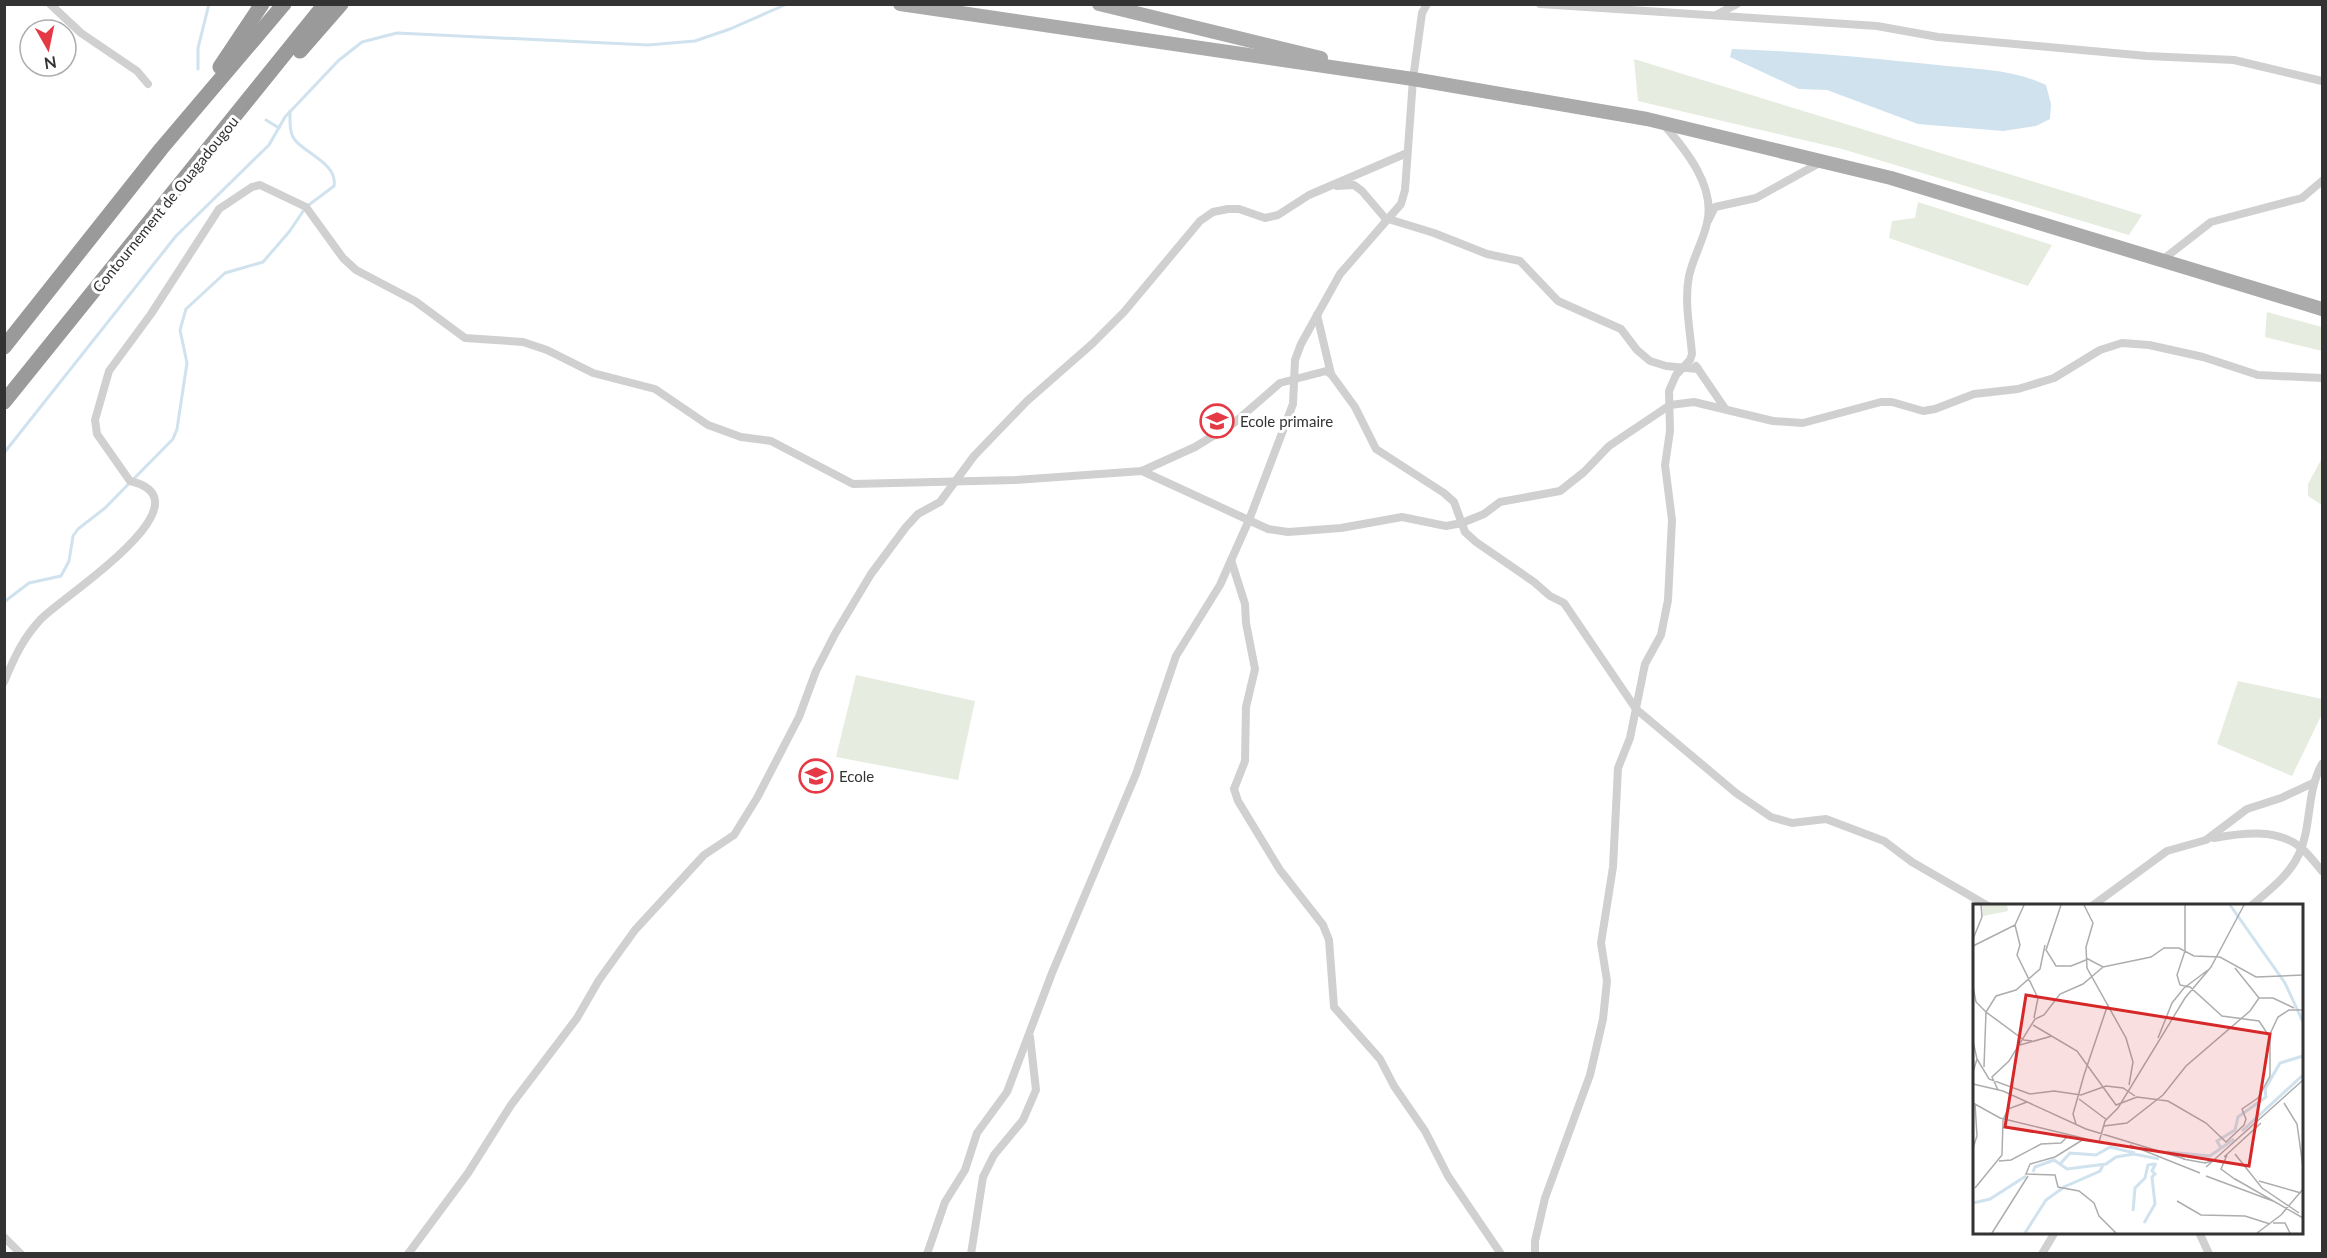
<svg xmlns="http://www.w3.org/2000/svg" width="2327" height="1258" font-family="Lato,sans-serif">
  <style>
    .green { fill: #e6ecdf }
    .water { fill: #cfe2ee }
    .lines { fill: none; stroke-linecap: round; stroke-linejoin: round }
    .stream { stroke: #cfe2ee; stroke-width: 3 }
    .street { stroke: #d0d0d0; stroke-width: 8 }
    .primary { stroke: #ababab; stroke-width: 14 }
    .highway { stroke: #9a9a9a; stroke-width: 15 }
    .labels { text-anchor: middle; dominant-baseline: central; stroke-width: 6; stroke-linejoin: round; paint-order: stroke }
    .street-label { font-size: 15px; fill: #333; stroke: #fff }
    .poi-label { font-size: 15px; fill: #333; stroke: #fff; text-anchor: start }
    .inset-river { fill: none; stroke: #cfe2ee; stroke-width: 3 }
    .inset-road { fill: none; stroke: #adadad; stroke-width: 1.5 }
    .view { fill: #d62828; fill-opacity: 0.15; stroke: #d62828; stroke-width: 3 }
    .inset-edge { fill: none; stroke: #333; stroke-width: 3 }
  </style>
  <rect width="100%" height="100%" fill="#fff"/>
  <g class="green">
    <polygon points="1634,59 2142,215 2129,235 1842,149 1638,101"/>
    <polygon points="1918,202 2052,245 2028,286 1889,238 1892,221 1915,218"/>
    <polygon points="2267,312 2322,327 2322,351 2265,337"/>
    <polygon points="2322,458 2322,505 2308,496 2308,484"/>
    <polygon points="856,675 975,701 958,780 836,757"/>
    <polygon points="2238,681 2322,699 2322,714 2292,776 2217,744"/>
  </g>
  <path class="water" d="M1732,49C1801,51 1869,58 1938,65C1974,69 2013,69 2046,85L2051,104L2050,119L2036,126L2003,131L1918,124L1827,90L1799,89L1730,57Z"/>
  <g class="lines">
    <g class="stream">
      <polyline points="198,69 198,48 209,4"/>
      <polyline points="266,120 279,128"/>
      <polyline points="4,453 176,236 269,145 285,117 338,61 362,42 397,33 648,45 695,41 730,29 787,4"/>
      <path d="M4,602L29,583L61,576L69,561L73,536L78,529L105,508L173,439L177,429L187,363L180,330L186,309L225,273L263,262L289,232L306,207L334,186C338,164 306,154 295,140C289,133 290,120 290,111"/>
    </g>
    <g class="street">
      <polyline points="50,4 81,33 137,71 148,84"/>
      <polyline points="1540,4 1877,26 1938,37 2147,56 2234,60 2322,81"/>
      <polyline points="1716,15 1737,4"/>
      <polyline points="1337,186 1354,185 1362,191 1385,218 1434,233 1487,254 1520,261 1558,301 1621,329 1637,350 1650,361 1666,366 1698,369"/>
      <polyline points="1708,221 1715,207 1756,198 1823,161"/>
      <polyline points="2161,261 2211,222 2302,198 2322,181"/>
      <polyline points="1317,315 1331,374"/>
      <polyline points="1696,366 1724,407"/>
      <polyline points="1142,471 1268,529 1288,532 1341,528 1402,517 1446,526 1462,523 1484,514 1500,502 1560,491 1584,472 1609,446 1670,405 1694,402 1773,421 1803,423 1881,402 1892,402 1923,411 1935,409 1974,394 2018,389 2054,378 2100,350 2122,343 2149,345 2203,357 2258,375 2322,378"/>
      <polyline points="1231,560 1245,604 1246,623 1255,669 1246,707 1245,761 1234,789 1238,801 1280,870 1323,925 1329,940 1334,1007 1380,1059 1394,1086 1425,1131 1448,1176 1501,1254"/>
      <path d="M4,682C14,658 23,638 41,619C62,597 214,501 130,481L97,434L95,420L109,371L151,314L219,209L252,187L260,185L306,207L343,258L356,270L415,301L465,338L523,342L547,350L593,373L655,389L708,425L741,437L771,441L853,484L1015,480L1142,471L1195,447L1234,423L1280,383L1326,371L1331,374L1355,407L1376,449L1444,493L1454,502L1465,532L1476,542L1534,582L1550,596L1564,603L1636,709L1736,793L1771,817L1792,823L1826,819L1884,841L1912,862L1988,906"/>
      <path d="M2214,838C2241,833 2277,828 2300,847C2308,853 2315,863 2322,871"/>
      <polyline points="2092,906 2167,851 2206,840 2247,809 2281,798 2313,783"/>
      <path d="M2251,906C2268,891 2289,876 2299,854C2312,826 2306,793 2322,764"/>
      <polyline points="2199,1232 2209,1254"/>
      <polyline points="4,1237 21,1254"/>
      <polyline points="408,1254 468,1173 511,1105 577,1018 599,980 635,930 704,855 734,835 757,798 799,717 816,671 835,634 871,574 906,527 918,514 940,502 974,456 1027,401 1092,344 1124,312 1200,221 1213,212 1228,209 1239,209 1265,218 1278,215 1309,195 1407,153"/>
      <polyline points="927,1254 945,1202 965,1170 977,1133 1007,1092 1052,973 1136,774 1176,656 1220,585 1249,520 1293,404 1295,360 1301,344 1340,274 1401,204 1405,190 1413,79 1422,13 1427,4"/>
      <polyline points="971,1254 983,1177 994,1155 1023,1120 1036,1090 1030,1037"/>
      <path d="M1535,1254V1241L1545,1198L1590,1075L1603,1019L1607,981L1601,943L1613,867L1618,768L1630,738L1645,664L1661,635L1668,600L1672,520L1665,465L1670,431L1669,391L1676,375L1690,360L1692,354C1690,329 1684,301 1689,276C1693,258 1703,241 1707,223C1716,187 1686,150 1664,125"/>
      <polyline points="2042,1254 2055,1232"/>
    </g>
    <g class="primary">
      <polyline points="900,4 1413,79 1647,119 1891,178 2322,309"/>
      <polyline points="1099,4 1321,58"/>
    </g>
    <g class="highway">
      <polyline points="300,51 341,4"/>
      <polyline points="220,67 262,4"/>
      <polyline points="4,347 161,149 284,4"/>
      <polyline points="4,402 325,4"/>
    </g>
  </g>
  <defs>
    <symbol id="school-ring" viewBox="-11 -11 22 22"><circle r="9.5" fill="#fff" stroke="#e63946" stroke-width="1.5"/><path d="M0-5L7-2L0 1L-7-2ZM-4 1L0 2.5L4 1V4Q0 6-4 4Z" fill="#e63946"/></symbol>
  </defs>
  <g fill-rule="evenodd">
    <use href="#school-ring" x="1198" y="402" width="38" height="38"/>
    <use href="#school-ring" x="797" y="757" width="38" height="38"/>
  </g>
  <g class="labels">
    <g class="street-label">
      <text transform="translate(165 204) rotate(-51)">Contournement de Ouagadougou</text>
    </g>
    <g class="poi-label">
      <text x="1240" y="421">Ecole primaire</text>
      <text x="839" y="776">Ecole</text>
    </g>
  </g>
  <g transform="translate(1973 904)">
    <rect width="330" height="330" fill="#fff"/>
    <path d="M9,1H34L35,7L10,12Z" fill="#e6ecdf"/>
    <path class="inset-river" d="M257,1L312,79L330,118M269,227L330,171M248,244L244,237L262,226L265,213L293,193L292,185L307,159L330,152M194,248L237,252L261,235M88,259L97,249L123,251L137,243L162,249M60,268L62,263L81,256L94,265L133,260L143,253L161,250L186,255M0,299L17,295L53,272M160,307L162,284L172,274L175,261L181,260M171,319L182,300L179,273L182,270L179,267L183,259M52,329L73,296L91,283L127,267L130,261"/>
    <path class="inset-road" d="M51,1L42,21L47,41L44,51L65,94L61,114M88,1L73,46L83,62H98L113,56M111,1L120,19L113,43L114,64L153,134L160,158L156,181M0,35L9,13L8,1M0,42L42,21M113,54L130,63L178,53L191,44H206L221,52L247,53L283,73L330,71M262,64L286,94H300L321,104M207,81L217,83L249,112L286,117L296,132M207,81L204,71L212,47V1M0,83L3,98L13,108L11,163M60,121L104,147L143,201L164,193L195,197L233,219L253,238L271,221L273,215L269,205L285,194L297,172V130L305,113L316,106H330M185,134L199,99L211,84L235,66M0,137L4,155L0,168M59,137L51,136L13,108L23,92L43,86L67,65L72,41M47,141L79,132M4,155L16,175L57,190L81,187L108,191L133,182L150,184L162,192M0,180L30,187L113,225L212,255M25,186L19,173L36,157L62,115L71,111L87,90L110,80L130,63M106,195L134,216M0,199L27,214L126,238L132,217L145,204L212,94L238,63L271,1M311,199L324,220L330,263M103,220L100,210L111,171L135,100M131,222L154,219L190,191L213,162L277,107L286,94M111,235L82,253L57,260L53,270L82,271L85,283L106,287L121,299L126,312L143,329M157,241L227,269M0,244L4,232L2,200M262,250L289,284L326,309M254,251L248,265L263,276M251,253L288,219M210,255L232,259L239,257M26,257L38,256L68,240L88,239L95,232M233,263L330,176M233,272L300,297M262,275L330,314M286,277L328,289M2,284L29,251L30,216L35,205L54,198M204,297L228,311L272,312L297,320M300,319H312L317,329M19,329L55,272M284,329L308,311L330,285"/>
    <path class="view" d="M53,91L297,130L276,262L32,223Z"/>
    <rect width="330" height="330" class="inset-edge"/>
  </g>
  <rect width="2327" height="1258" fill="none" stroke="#333333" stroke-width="12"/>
  <g transform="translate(48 48) rotate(171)"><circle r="28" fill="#ffffff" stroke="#adadad" stroke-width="1.5"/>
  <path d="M0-4.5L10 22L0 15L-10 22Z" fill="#e63946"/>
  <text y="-9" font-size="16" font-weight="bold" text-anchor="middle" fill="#333333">N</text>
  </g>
</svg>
